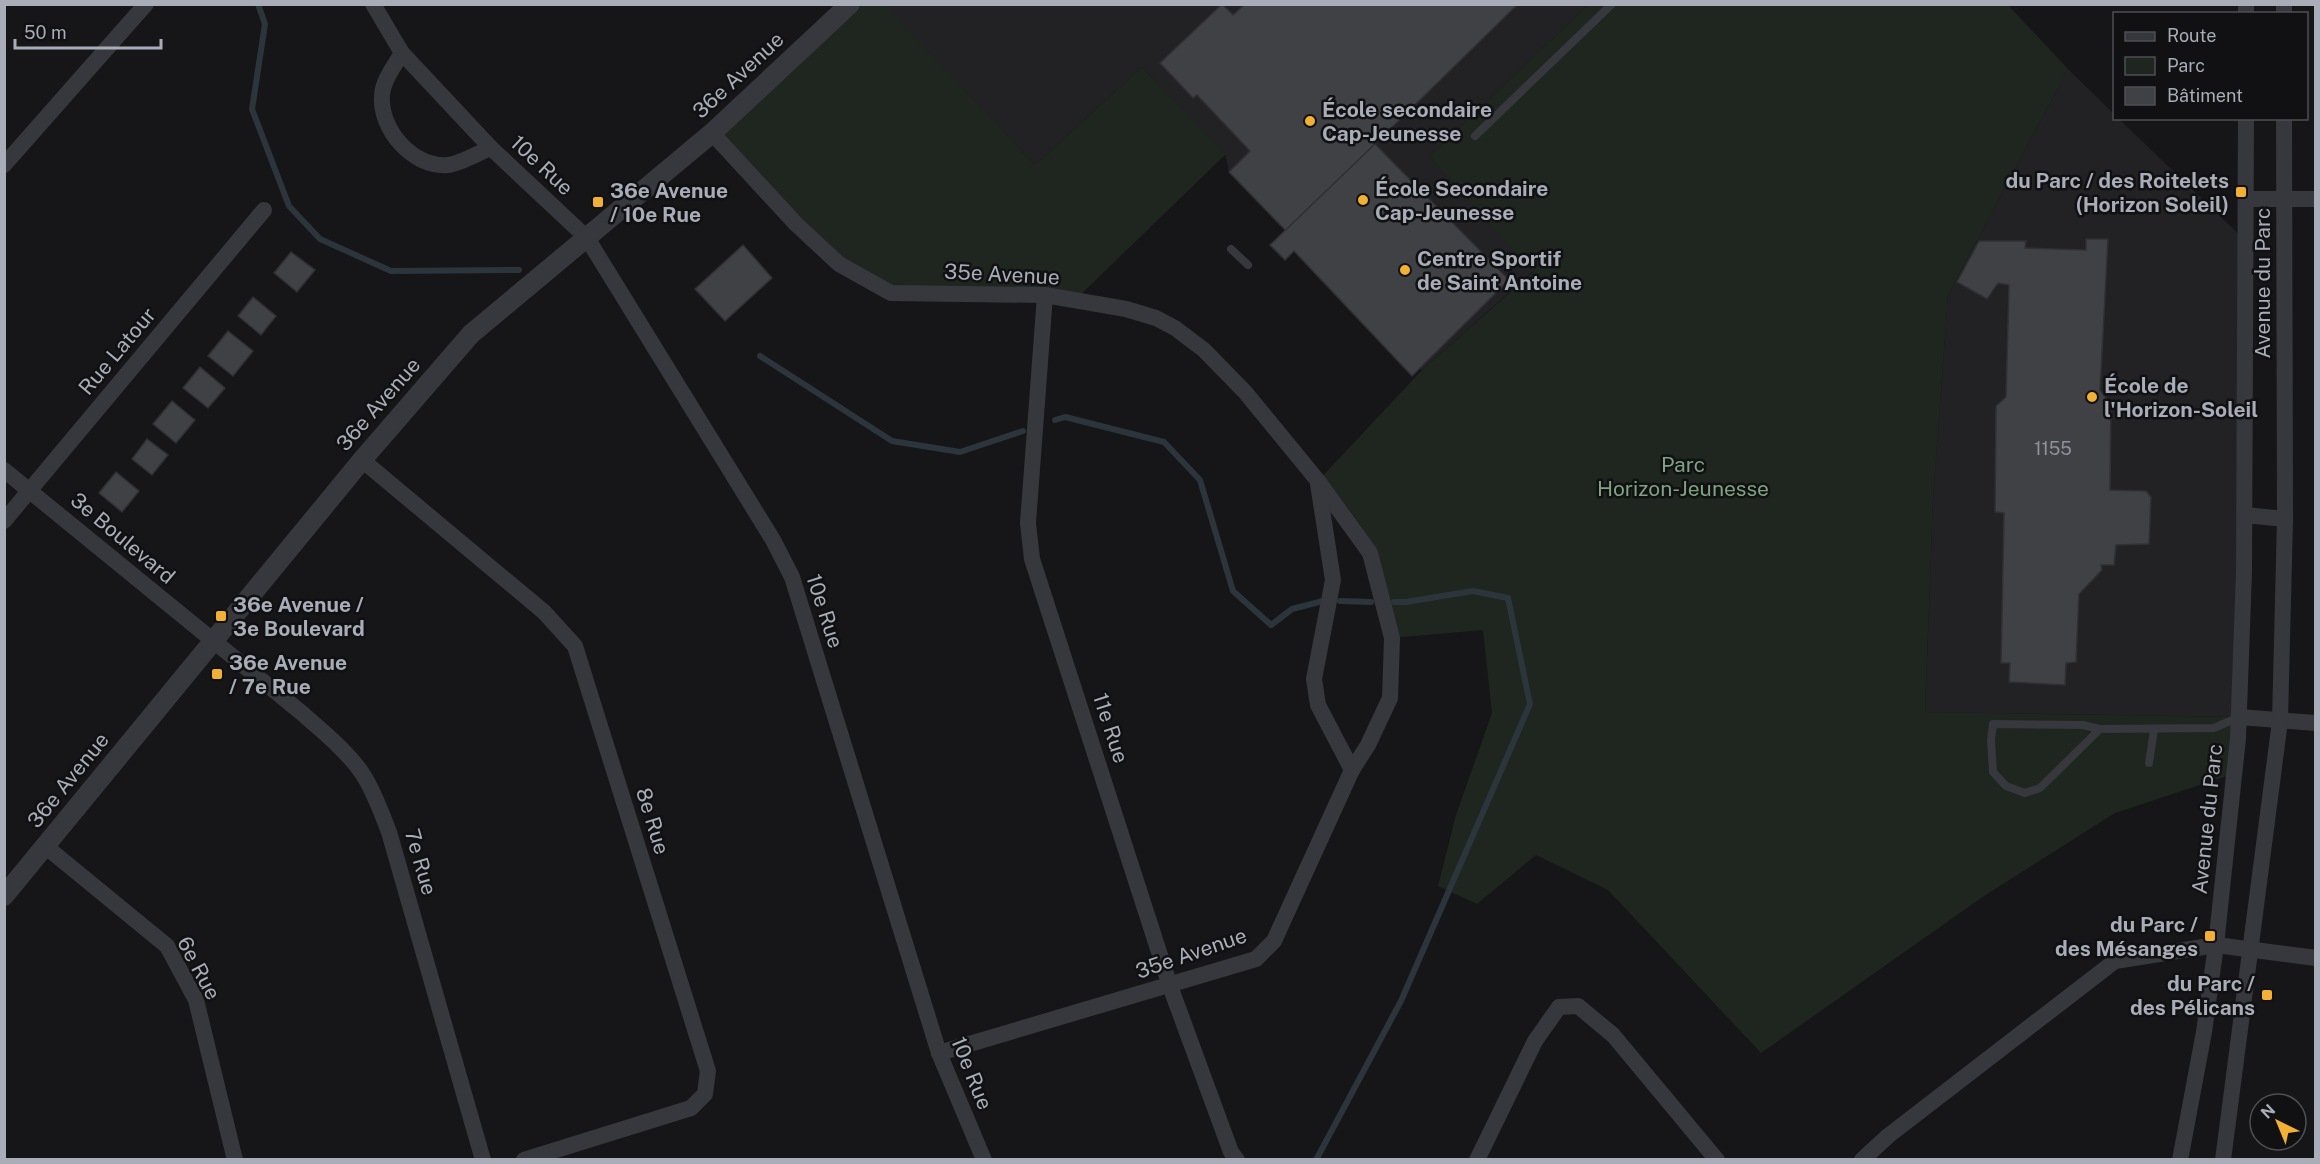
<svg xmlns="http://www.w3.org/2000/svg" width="2320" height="1164" font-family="'Public Sans',sans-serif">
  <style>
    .built { fill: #222225 }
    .green { fill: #1e261f }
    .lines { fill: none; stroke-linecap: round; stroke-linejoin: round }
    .stream { stroke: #2c353c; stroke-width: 6 }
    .building { fill: #404145; stroke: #303034; stroke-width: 1.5 }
    .service { stroke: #37383d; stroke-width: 8 }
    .minor { stroke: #37383d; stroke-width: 16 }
    .tertiary { stroke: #37383d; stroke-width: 20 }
    .poi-dot { fill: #f2b134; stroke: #111113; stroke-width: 2 }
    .labels { text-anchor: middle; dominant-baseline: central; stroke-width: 5; stroke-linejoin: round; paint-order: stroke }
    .number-label { font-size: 18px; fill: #8e929b }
    .street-label { font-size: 21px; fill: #a8adb8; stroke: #111113 }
    .poi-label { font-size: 21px; font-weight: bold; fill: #a8adb8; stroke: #111113; text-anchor: start }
    .park-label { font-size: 21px; fill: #7fa381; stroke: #111113 }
  </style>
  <rect width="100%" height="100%" fill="#161618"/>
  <g class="built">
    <polygon points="884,5 1588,5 1429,156 1533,271 1422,370 1229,172 1225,154 1142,67 1035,165"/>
    <polygon points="2068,69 2114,114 2114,118 2119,119 2246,241 2239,717 1925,712 1933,500 1948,295"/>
  </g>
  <g class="green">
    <polygon points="884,4 1035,165 1142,67 1226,154 1074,301 891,293 839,264 712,133 850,5"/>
    <polygon points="1588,5 2008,5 2068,69 1948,295 1933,500 1925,712 2239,717 2233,774 2115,813 1984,896 1761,1053 1608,890 1536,855 1477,904 1438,886 1456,815 1492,713 1483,630 1392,638 1370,553 1318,481 1422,370 1533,272 1429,156"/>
  </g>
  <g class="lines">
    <g class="stream">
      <polyline points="258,4 265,24 252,109 289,206 320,239 391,271 519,270"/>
      <polyline points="760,356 892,441 960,452 1023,431"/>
      <polyline points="1055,420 1065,417 1164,442 1200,480 1233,591 1271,625 1292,609 1323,601"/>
      <polyline points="1340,601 1371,602"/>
      <polyline points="1316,1160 1401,1001 1530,704 1508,598 1473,591 1406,602 1394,602"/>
    </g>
  </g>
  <g class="building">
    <polygon points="1222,4 1233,15 1245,4 1518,4 1286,231 1229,172 1250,151 1197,95 1193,98 1160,63"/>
    <polygon points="1375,144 1509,280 1412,376 1294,251 1285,260 1270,245"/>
    <polygon points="2086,239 2108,239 2100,390 2111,405 2110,490 2146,491 2151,497 2149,544 2116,545 2114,565 2101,565 2102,570 2079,594 2076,662 2066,663 2065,685 2009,682 2010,663 2001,663 2004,513 1995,512 1996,406 2006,397 2009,285 1998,283 1987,299 1957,282 1979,241 2026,241 2025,248 2086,250"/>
    <polygon points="743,245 772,278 725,321 695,289"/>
    <polygon points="291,252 315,270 297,292 274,273"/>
    <polygon points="253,297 276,316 261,335 238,316"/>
    <polygon points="228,331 253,351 233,376 208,356"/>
    <polygon points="200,367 225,388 208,408 183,388"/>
    <polygon points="172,401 195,420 176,443 153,424"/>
    <polygon points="147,439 168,455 152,475 132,459"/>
    <polygon points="116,472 139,491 122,512 99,493"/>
  </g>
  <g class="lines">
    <g class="service">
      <polyline points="1475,136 1612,4"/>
      <polyline points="1231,249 1248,265"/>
      <polyline points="2100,729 2083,725 1993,724 1991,740 1993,772 2006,786 2025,793 2040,788 2100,729 2214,728 2239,717"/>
      <polyline points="2149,763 2154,730"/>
    </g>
    <g class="minor">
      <polyline points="373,4 402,53 491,148 587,238 773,540 792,577 939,1053 984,1160"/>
      <polyline points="2246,4 2246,14"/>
      <polyline points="2284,4 2284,14"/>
      <path d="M402,53C395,65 383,80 382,95C379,128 412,168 448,165C459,164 480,152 491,148"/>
      <polyline points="712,133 796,224 839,264 891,293 1045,295 1126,309 1156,318 1175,328 1204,350 1245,392 1318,481 1370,553 1392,638 1390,698 1368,745 1352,770 1274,941 1256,959 939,1053"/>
      <polyline points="4,165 146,4"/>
      <polyline points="2246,199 2316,199"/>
      <polyline points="1045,295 1028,523 1032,559 1170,986 1231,1152 1237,1160"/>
      <polyline points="362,460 544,612 575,646 708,1071 705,1094 691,1108 524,1160"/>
      <path d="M4,470L303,714C323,732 346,750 362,773C374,791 381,812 389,832L483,1160"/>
      <polyline points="1318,484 1333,580 1314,679 1318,705 1352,770"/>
      <polyline points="2245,515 2285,519"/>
      <polyline points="4,521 264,210"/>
      <polyline points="2239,717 2316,723"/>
      <polyline points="45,846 167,946 196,1000 235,1160"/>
      <polyline points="1477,1160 1535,1041 1559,1007 1578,1006 1613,1035 1717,1160"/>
      <polyline points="1862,1160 1888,1136 2115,961 2216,945 2316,958"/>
      <polyline points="2180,1160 2204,1032 2216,945 2238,738 2244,572 2246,118"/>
      <polyline points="2223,1160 2280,721 2285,519 2284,118"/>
    </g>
    <polyline class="tertiary" points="4,896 362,460 471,334 712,133 850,4"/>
  </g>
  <g class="poi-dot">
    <circle cx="1310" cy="121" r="6"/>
    <rect x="2235" y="186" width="12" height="12" rx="3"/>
    <circle cx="1363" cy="200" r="6"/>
    <rect x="592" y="196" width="12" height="12" rx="3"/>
    <circle cx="1405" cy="270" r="6"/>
    <circle cx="2092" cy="397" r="6"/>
    <rect x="215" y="610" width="12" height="12" rx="3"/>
    <rect x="211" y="668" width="12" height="12" rx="3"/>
    <rect x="2204" y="930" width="12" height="12" rx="3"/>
    <rect x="2261" y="989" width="12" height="12" rx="3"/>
  </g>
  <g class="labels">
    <g class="number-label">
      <text x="2053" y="448">1155</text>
    </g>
    <g class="street-label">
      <text transform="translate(738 75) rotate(-43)">36e Avenue</text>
      <text transform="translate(542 165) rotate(43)">10e Rue</text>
      <text transform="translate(1002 274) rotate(3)">35e Avenue</text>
      <text transform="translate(2262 283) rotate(-90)">Avenue du Parc</text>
      <text transform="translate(117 351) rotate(-50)">Rue Latour</text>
      <text transform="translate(378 404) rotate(-49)">36e Avenue</text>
      <text transform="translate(123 538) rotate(40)">3e Boulevard</text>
      <text transform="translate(825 611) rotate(72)">10e Rue</text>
      <text transform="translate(1111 728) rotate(72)">11e Rue</text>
      <text transform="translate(68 780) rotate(-51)">36e Avenue</text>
      <text transform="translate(2207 819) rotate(-84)">Avenue du Parc</text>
      <text transform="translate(653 821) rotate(73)">8e Rue</text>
      <text transform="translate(421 862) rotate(74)">7e Rue</text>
      <text transform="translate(1191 953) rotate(-19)">35e Avenue</text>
      <text transform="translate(199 968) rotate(62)">6e Rue</text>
      <text transform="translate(972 1073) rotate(68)">10e Rue</text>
    </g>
    <g class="poi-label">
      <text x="1322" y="109">École secondaire<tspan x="1322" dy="24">Cap-Jeunesse</tspan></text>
      <text x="2229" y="180" text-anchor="end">du Parc / des Roitelets<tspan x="2229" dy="24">(Horizon Soleil)</tspan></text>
      <text x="1375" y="188">École Secondaire<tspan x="1375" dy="24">Cap-Jeunesse</tspan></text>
      <text x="610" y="190">36e Avenue<tspan x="610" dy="24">/ 10e Rue</tspan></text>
      <text x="1417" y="258">Centre Sportif<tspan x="1417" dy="24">de Saint Antoine</tspan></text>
      <text x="2104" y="385">École de<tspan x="2104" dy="24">l'Horizon-Soleil</tspan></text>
      <text x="233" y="604">36e Avenue /<tspan x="233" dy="24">3e Boulevard</tspan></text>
      <text x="229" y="662">36e Avenue<tspan x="229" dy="24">/ 7e Rue</tspan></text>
      <text x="2198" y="924" text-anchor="end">du Parc /<tspan x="2198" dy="24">des Mésanges</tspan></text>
      <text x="2255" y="983" text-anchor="end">du Parc /<tspan x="2255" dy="24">des Pélicans</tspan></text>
    </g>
    <g class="park-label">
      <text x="1683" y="464">Parc<tspan x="1683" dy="24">Horizon-Jeunesse</tspan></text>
    </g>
  </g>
  <rect width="2320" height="1164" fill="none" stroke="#a8adb8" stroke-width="12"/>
  <rect x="2113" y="12" width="195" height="108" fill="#111113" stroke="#4d4f55" stroke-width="1.5"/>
  <rect x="2125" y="32" width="30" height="9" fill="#37383d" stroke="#4d4f55" stroke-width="1.5"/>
  <text x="2167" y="42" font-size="18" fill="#a8adb8">Route</text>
  <rect x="2125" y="57" width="30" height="18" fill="#1e261f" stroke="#4d4f55" stroke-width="1.5"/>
  <text x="2167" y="72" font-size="18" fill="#a8adb8">Parc</text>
  <rect x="2125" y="87" width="30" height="18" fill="#404145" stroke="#4d4f55" stroke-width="1.5"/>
  <text x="2167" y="102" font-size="18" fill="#a8adb8">Bâtiment</text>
  <g transform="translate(2278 1122) rotate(317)"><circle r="28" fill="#111113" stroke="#4d4f55" stroke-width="1.5"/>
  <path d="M0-4.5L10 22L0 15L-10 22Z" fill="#f2b134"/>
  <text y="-9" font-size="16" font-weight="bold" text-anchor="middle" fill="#a8adb8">N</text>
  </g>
  <path d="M15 39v9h146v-9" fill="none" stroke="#a8adb8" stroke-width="3"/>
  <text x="24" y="39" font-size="18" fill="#a8adb8" stroke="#111113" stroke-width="4.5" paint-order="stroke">50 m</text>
</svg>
